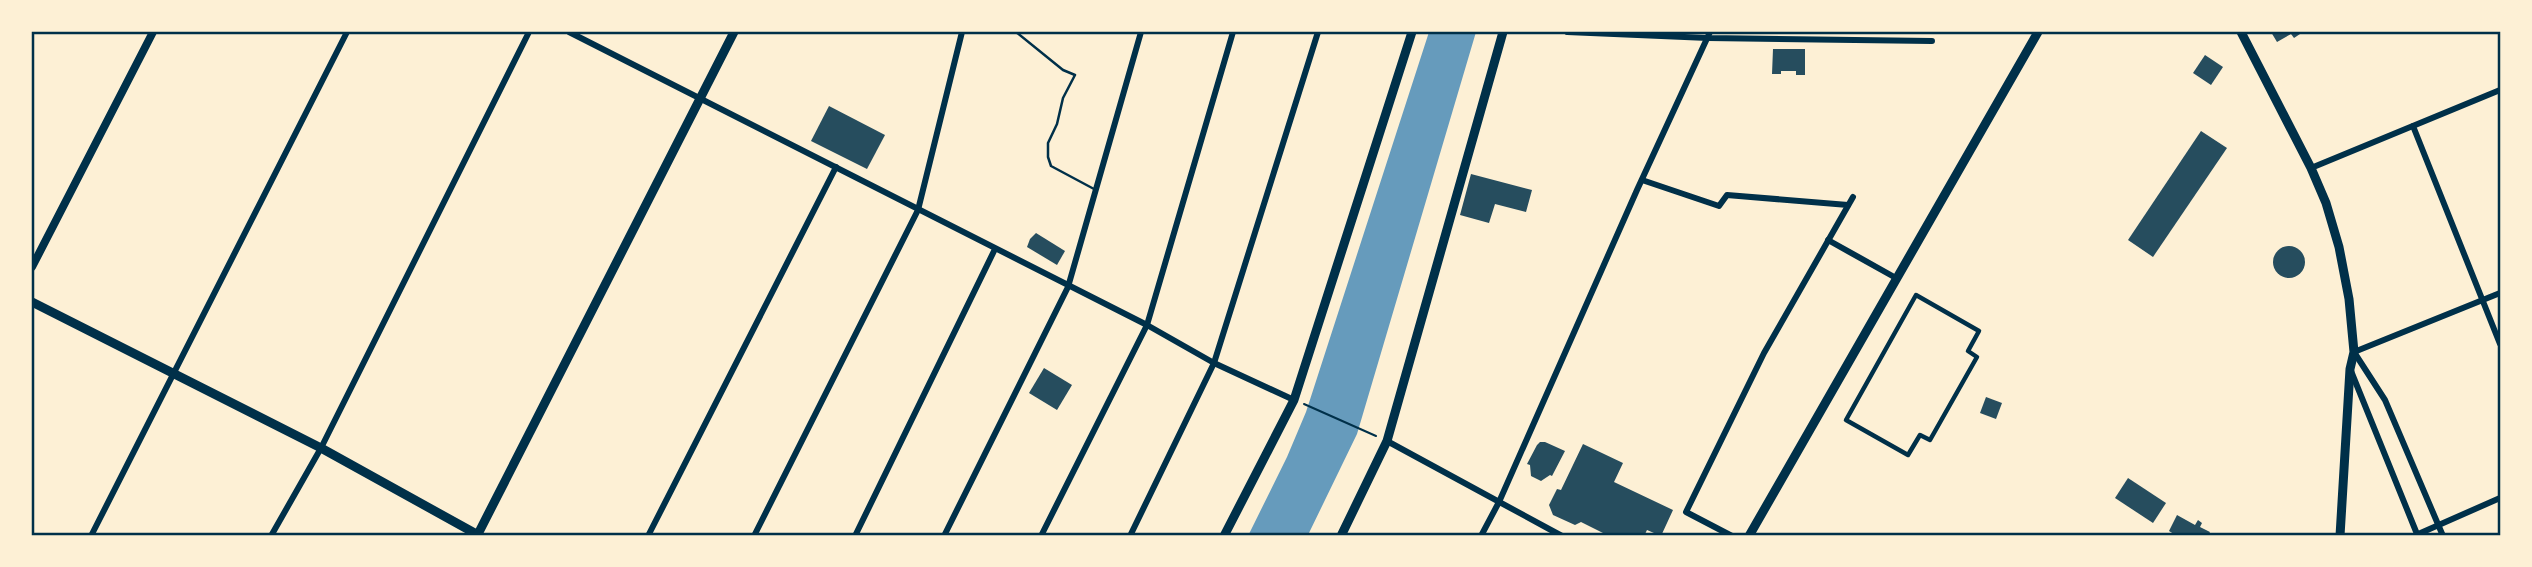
<svg xmlns="http://www.w3.org/2000/svg" width="2532" height="567" font-family="'DM Sans',sans-serif">
  <style>
    .water { fill: #669bbc }
    .building { fill: #264d5e }
    .lines { fill: none; stroke-linecap: round; stroke-linejoin: round }
    .path { stroke: #003049; stroke-width: 2 }
    .service { stroke: #003049; stroke-width: 2.5 }
    .pedestrian { stroke: #003049; stroke-width: 4.5 }
    .minor { stroke: #003049; stroke-width: 6 }
    .tertiary { stroke: #003049; stroke-width: 8 }
    .secondary { stroke: #003049; stroke-width: 9 }
    .neatline { fill: none; stroke: #003049; stroke-width: 2.5 }
  </style>
  <rect width="100%" height="100%" fill="#fdf0d5"/>
  <polygon class="water" points="1429,32 1476,32 1357,434 1308,535 1248,536 1287,457 1306,412"/>
  <g class="building">
    <polygon points="2271,32 2298,32 2300,34 2294,38 2291,34 2277,42"/>
    <polygon points="1773,49 1805,49 1805,75 1796,75 1796,71 1781,71 1781,74 1772,74"/>
    <polygon points="2205,55 2223,67 2211,85 2193,73"/>
    <polygon points="829,106 885,135 867,169 811,141"/>
    <polygon points="2201,131 2227,148 2153,257 2128,240"/>
    <polygon points="1471,174 1532,190 1526,212 1495,204 1489,223 1460,215"/>
    <polygon points="1036,233 1065,251 1057,265 1027,247 1030,239"/>
    <circle cx="2289" cy="262" r="16"/>
    <polygon points="1044,368 1072,385 1057,410 1029,393"/>
    <polygon points="1986,397 2002,403 1996,419 1980,413"/>
    <polygon points="1540,442 1545,442 1565,451 1552,476 1550,475 1541,481 1531,476 1530,465 1527,464 1537,445"/>
    <polygon points="1583,444 1623,463 1614,482 1673,510 1661,536 1647,530 1644,536 1609,536 1581,522 1575,525 1553,515 1549,505 1557,489 1561,490"/>
    <polygon points="2128,478 2166,503 2153,523 2115,498"/>
    <polygon points="2177,515 2195,525 2198,520 2202,523 2200,527 2210,532 2208,536 2177,536 2169,531"/>
  </g>
  <g class="lines">
    <polyline class="path" points="1304,404 1376,436"/>
    <polyline class="service" points="1016,32 1063,70 1075,75 1063,98 1057,124 1048,143 1048,157 1051,166 1094,189"/>
    <polygon class="pedestrian" points="1916,295 1979,331 1968,351 1977,357 1930,440 1920,435 1908,455 1846,420"/>
    <g class="minor">
      <polyline points="569,32 1147,325 1214,363 1294,400"/>
      <polyline points="1567,32 1708,38 1932,41"/>
      <polyline points="2413,126 2500,344"/>
      <polyline points="2311,168 2500,90"/>
      <polyline points="1642,180 1719,206 1727,195 1848,205"/>
      <polyline points="1828,240 1896,278"/>
      <polyline points="2351,371 2417,534"/>
      <polyline points="1387,441 1562,536"/>
      <polyline points="2416,535 2500,498"/>
      <polyline points="91,536 347,32"/>
      <polyline points="271,536 321,448 529,32"/>
      <polyline points="648,536 836,167"/>
      <polyline points="754,536 918,210 962,32"/>
      <polyline points="855,536 995,249"/>
      <polyline points="944,536 1068,287 1141,32"/>
      <polyline points="1041,536 1147,325 1233,32"/>
      <polyline points="1130,536 1214,363 1318,32"/>
      <polyline points="1481,536 1499,502 1637,190 1710,32"/>
      <polyline points="1732,536 1686,512 1764,353 1853,197"/>
      <polyline points="2443,536 2385,400 2354,352 2500,293"/>
    </g>
    <polyline class="tertiary" points="32,267 153,32"/>
    <g class="secondary">
      <polyline points="2241,32 2311,168 2326,203 2339,247 2349,299 2354,352 2350,369 2340,536"/>
      <polyline points="32,302 321,448 480,536"/>
      <polyline points="477,536 734,32"/>
      <polyline points="1224,536 1294,400 1412,32"/>
      <polyline points="1341,536 1387,441 1503,32"/>
      <polyline points="1749,536 2038,32"/>
    </g>
  </g>
  <rect width="2532" height="567" fill="none" stroke="#fdf0d5" stroke-width="66"/>
  <rect x="33" y="33" width="2466" height="501" class="neatline"/>
</svg>
